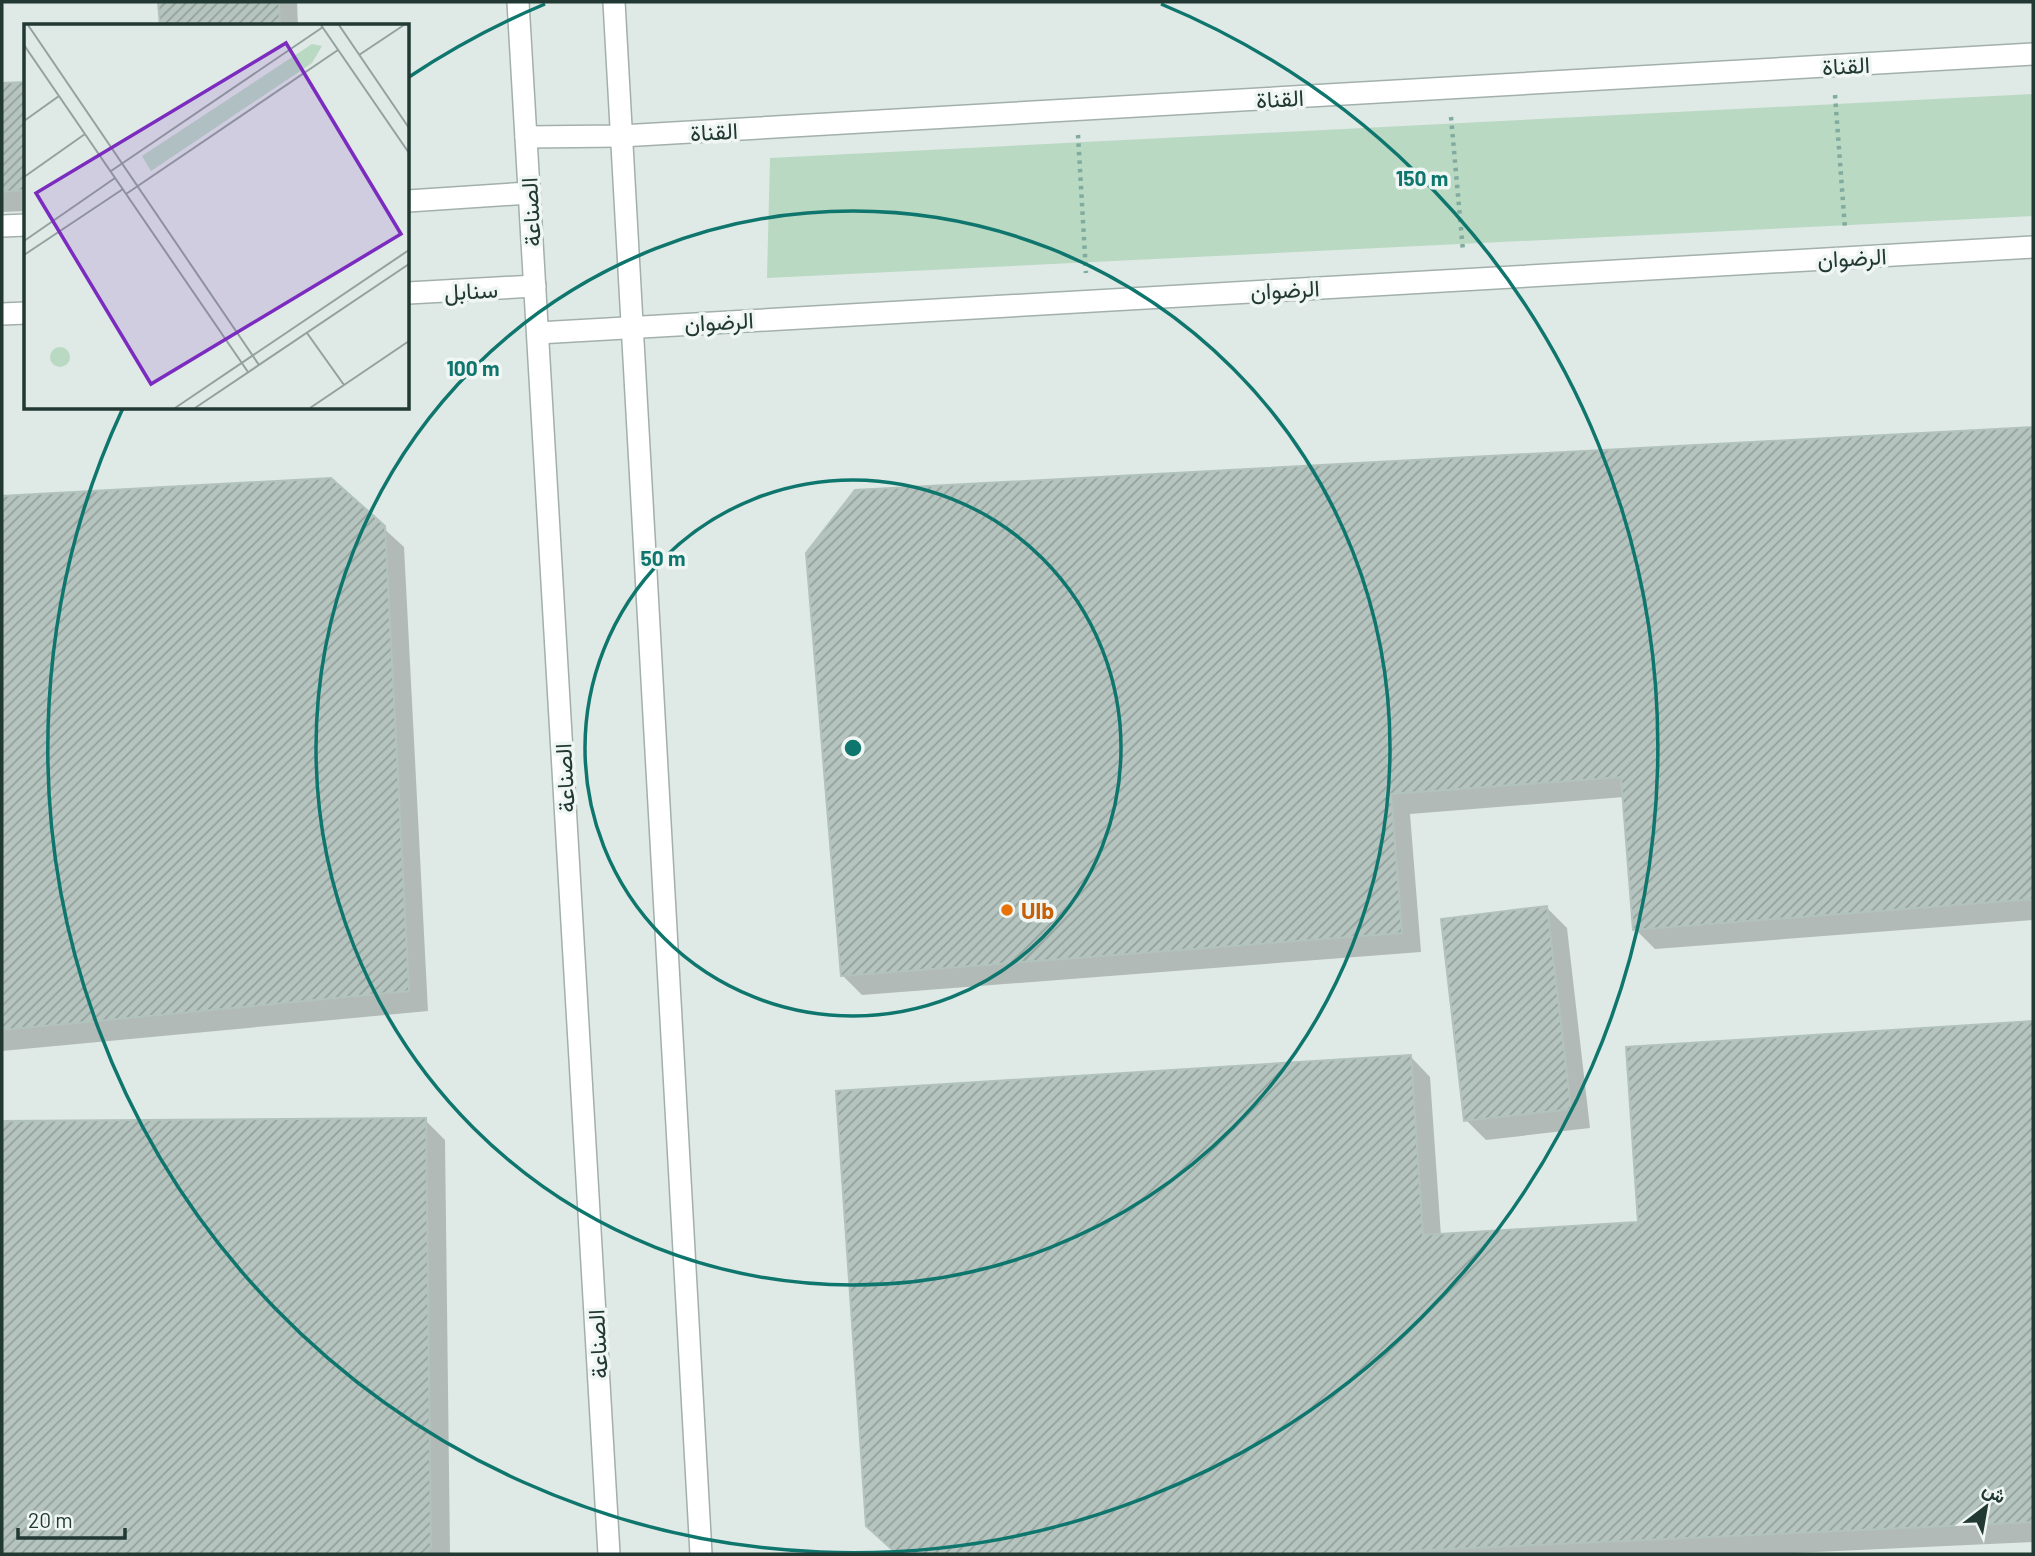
<svg xmlns="http://www.w3.org/2000/svg" width="2035" height="1556" font-family="Barlow,Vazirmatn,sans-serif">
  <style>
    .green { fill: #b9d9c3 }
    .shadow { fill: #0003 }
    .building { fill: url(#building-hatch); stroke: #b2c2bc; stroke-width: 2 }
    .lines { fill: none; stroke-linecap: round; stroke-linejoin: round }
    .minor-casing { stroke: #a2b0ac; stroke-width: 24 }
    .path { stroke: #82ab9f; stroke-width: 4.5; stroke-dasharray: 3.5 5; stroke-linecap: butt }
    .minor { stroke: #fff; stroke-width: 21 }
    .ring { fill: none; stroke: #0f766e; stroke-width: 3.5 }
    .food-dot { fill: #e8710a; stroke: #eff6f3; stroke-width: 2.5 }
    .labels { text-anchor: middle; dominant-baseline: central; stroke-width: 7; stroke-linejoin: round; paint-order: stroke }
    .street-label { font-size: 23px; fill: #213833; stroke: #eff6f3 }
    .food-label { font-size: 23px; font-weight: bold; fill: #c56008; stroke: #eff6f3; text-anchor: start }
    .inset-road { fill: none; stroke: #93a29e; stroke-width: 2 }
    .view { fill: #7b2cbf; fill-opacity: 0.15; stroke: #7b2cbf; stroke-width: 3.5 }
    .inset-edge { fill: none; stroke: #213833; stroke-width: 3.5 }
    .centre { fill: #0f766e; stroke: #eff6f3; stroke-width: 3.5 }
    .ring-label { font-size: 21px; text-anchor: middle; font-weight: bold; fill: #0f766e; stroke: #eff6f3; stroke-width: 7; stroke-linejoin: round; paint-order: stroke }
  </style>
  <defs>
    <pattern id="building-hatch" width="6" height="6" patternUnits="userSpaceOnUse" patternTransform="scale(1.75)"><rect width="6" height="6" fill="#b5c4be"/><path d="M-1 1l2-2M0 6l6-6M5 7l2-2" fill="none" stroke="#93a09b"/></pattern>
  </defs>
  <rect width="100%" height="100%" fill="#dfe9e5"/>
  <polygon class="green" points="2033,94 2033,216 767,278 770,158"/>
  <g class="shadow">
    <polygon points="160,2 297,2 298,26 161,26"/>
    <polygon points="26,84 26,211 2,212 2,85"/>
    <polygon points="2033,429 2033,920 1655,949 1635,929 1624,797 1410,814 1421,952 862,995 842,975 856,492"/>
    <polygon points="331,480 404,547 428,1011 2,1051 2,497"/>
    <polygon points="1547,908 1567,928 1590,1128 1486,1140 1466,1120"/>
    <polygon points="2033,1023 2033,1542 1772,1554 897,1554 867,1526 1411,1057 1430,1077 1441,1236 1639,1224 1627,1049"/>
    <polygon points="425,1120 445,1140 450,1554 2,1554 2,1122"/>
  </g>
  <g class="building">
    <polygon points="158,2 279,2 280,26 160,26"/>
    <polygon points="26,82 26,190 2,192 2,83"/>
    <polygon points="2033,427 2033,899 1633,930 1621,777 1391,794 1402,933 841,976 806,553 855,490"/>
    <polygon points="331,478 385,526 409,991 2,1030 2,496"/>
    <polygon points="1547,906 1571,1109 1464,1121 1441,919"/>
    <polygon points="2033,1021 2033,1522 1341,1554 897,1554 866,1526 836,1091 1411,1055 1423,1235 1638,1222 1626,1047"/>
    <polygon points="426,1118 431,1547 426,1554 2,1554 2,1121"/>
  </g>
  <g class="lines">
    <defs>
      <g id="minor">
        <polyline points="518,2 609,1554"/>
        <polyline points="614,2 701,1554"/>
        <polyline points="526,137 621,136 2033,54"/>
        <polyline points="408,201 529,193"/>
        <polyline points="2,226 26,225"/>
        <polyline points="408,293 535,286"/>
        <polyline points="2,314 26,313"/>
        <polyline points="538,333 2033,247"/>
      </g>
    </defs>
    <use href="#minor" class="minor-casing"/>
    <g class="path">
      <polyline points="1835,95 1845,229"/>
      <polyline points="1451,117 1463,251"/>
      <polyline points="1078,135 1086,273"/>
    </g>
    <use href="#minor" class="minor"/>
  </g>
  <g class="ring">
    <circle cx="853" cy="748" r="268"/>
    <circle cx="853" cy="748" r="537"/>
    <path d="M409 77A805 805 0 0 1 545 4M1161 4A805 805 0 1 1 123 408"/>
  </g>
  <circle class="food-dot" cx="1007" cy="910" r="7"/>
  <g class="labels">
    <g class="street-label">
      <text transform="translate(1846 65) rotate(-3)">القناة</text>
      <text transform="translate(1280 98) rotate(-3)">القناة</text>
      <text transform="translate(714 131) rotate(-3)">القناة</text>
      <text transform="translate(530 212) rotate(-93)">الصناعة</text>
      <text transform="translate(1852 257) rotate(-3)">الرضوان</text>
      <text transform="translate(1285 289) rotate(-3)">الرضوان</text>
      <text transform="translate(471 290) rotate(-3)">سنابل</text>
      <text transform="translate(719 321) rotate(-3)">الرضوان</text>
      <text transform="translate(564 778) rotate(-93)">الصناعة</text>
      <text transform="translate(597 1344) rotate(-93)">الصناعة</text>
    </g>
    <g class="food-label">
      <text x="1021" y="910">Ulb</text>
    </g>
  </g>
  <g transform="translate(24 24)">
    <rect width="385" height="385" fill="#dfe9e5"/>
    <path d="M288,20L298,22L288,39L127,147L118,132ZM26 333a10 10 0 1 1 20 0a10 10 0 1 1-20 0Z" fill="#b9d9c3"/>
    <path class="inset-road" d="M4,1L235,341M297,1L385,129M315,1L385,104M0,21L224,348M335,31L380,1M0,97L35,72M87,147L299,3M0,153L61,110M102,170L314,26M0,217L91,154M0,231L99,165M283,309L320,361L286,384M320,361L385,317M151,384L385,226M171,384L385,240"/>
    <path class="view" d="M262,19L377,210L127,360L12,169Z"/>
    <rect width="385" height="385" class="inset-edge"/>
  </g>
  <circle cx="853" cy="748" r="10" class="centre"/>
  <g class="ring-label">
    <text x="1422" y="186">150 m</text>
    <text x="473" y="376">100 m</text>
    <text x="663" y="566">50 m</text>
  </g>
  <rect width="2035" height="1556" fill="none" stroke="#213833" stroke-width="7"/>
  <g transform="translate(1986 1507) rotate(31)" stroke="#eff6f3" stroke-width="5" paint-order="stroke">
  <path d="M0-5L12 26L0 18L-12 26Z" fill="#213833"/>
  <text y="-10" font-size="19" font-weight="bold" text-anchor="middle" fill="#213833">ش</text>
  </g>
  <path d="M18 1528v10h107v-10" fill="none" stroke="#213833" stroke-width="3.5"/>
  <text x="28" y="1528" font-size="21" fill="#213833" stroke="#eff6f3" stroke-width="5" paint-order="stroke">20 m</text>
</svg>
